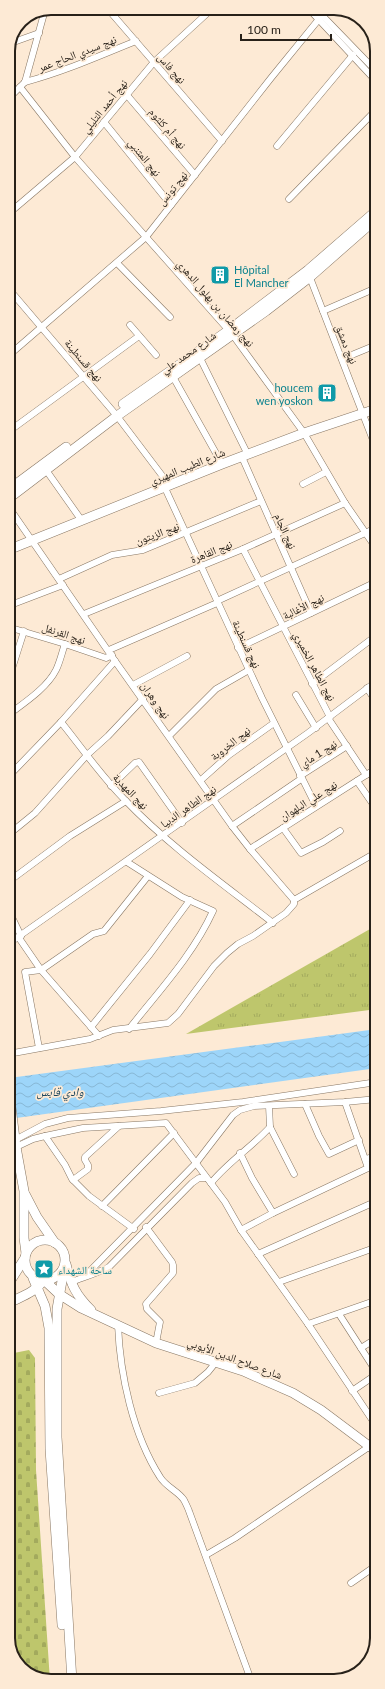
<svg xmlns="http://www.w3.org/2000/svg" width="385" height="1689" font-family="Lato,'Noto Naskh Arabic',sans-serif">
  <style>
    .grass { fill: url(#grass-tufts) }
    .cemetery { fill: url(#cemetery-stones) }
    .water { fill: url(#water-waves) }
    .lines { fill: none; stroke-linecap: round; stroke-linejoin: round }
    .street-casing { stroke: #887764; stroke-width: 7 }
    .secondary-casing { stroke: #887764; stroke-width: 10 }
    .street { stroke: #fff; stroke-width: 6 }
    .secondary { stroke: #fff; stroke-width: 9 }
    .labels { text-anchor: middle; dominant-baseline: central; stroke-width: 3.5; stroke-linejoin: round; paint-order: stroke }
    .street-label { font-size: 11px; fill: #282119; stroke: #fdead5 }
    .culture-label { font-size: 11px; fill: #0d838f; stroke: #fdead5; text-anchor: start }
    .water-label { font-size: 12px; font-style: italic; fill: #17425a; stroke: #fdead5 }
    .rim { fill: none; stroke: #282119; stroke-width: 2 }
  </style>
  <defs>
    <pattern id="grass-tufts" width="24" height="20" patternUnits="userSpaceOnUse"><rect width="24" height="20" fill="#bec66c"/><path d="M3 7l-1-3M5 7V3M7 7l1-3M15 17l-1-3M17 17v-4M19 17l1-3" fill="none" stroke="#a3aa5d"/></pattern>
    <pattern id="cemetery-stones" width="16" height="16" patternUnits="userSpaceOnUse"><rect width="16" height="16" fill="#bec66c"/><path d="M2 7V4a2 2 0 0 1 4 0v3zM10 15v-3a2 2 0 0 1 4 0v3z" fill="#a3aa5d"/></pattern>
    <pattern id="water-waves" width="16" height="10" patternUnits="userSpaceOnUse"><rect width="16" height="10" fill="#9dd5f9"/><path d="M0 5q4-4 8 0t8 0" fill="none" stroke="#87b7d5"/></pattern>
  </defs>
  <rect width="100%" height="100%" fill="#fdead5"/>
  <polygon class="grass" points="377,925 377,1009 186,1034"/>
  <polygon class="cemetery" points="29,1350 35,1358 36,1470 50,1681 45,1681 22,1670 9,1647 9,1354"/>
  <polygon class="water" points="377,1029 377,1068 9,1119 9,1078"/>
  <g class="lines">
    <defs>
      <g id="street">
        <polyline points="107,8 222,141"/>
        <polyline points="308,8 376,81"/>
        <polyline points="315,8 376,71"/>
        <polyline points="11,43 39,33"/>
        <path d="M25,82C63,72 99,56 136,41"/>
        <polyline points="20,87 75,157 232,334 304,433 345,503 376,548"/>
        <polyline points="126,94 195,175"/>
        <polyline points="8,99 25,82 45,10"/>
        <polyline points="104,122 171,205"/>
        <polyline points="277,146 353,55"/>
        <polyline points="289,199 376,110"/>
        <polyline points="8,214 75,157 154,62 213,8"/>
        <polyline points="117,263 170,317"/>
        <polyline points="309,275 376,448"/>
        <polyline points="8,288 117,416 170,486"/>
        <polyline points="323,311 376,288"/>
        <polyline points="130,325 156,355"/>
        <polyline points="8,356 146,237 271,78 328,8"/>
        <polyline points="200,358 248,455"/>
        <polyline points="342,359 376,345"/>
        <polyline points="172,375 222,464"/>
        <polyline points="8,432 139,336"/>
        <polyline points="242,457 311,613"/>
        <polyline points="46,470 82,521"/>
        <polyline points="303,484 326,472"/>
        <polyline points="165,488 262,698 316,806"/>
        <polyline points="8,506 115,661 232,826 250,849 294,900"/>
        <polyline points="243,549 330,717"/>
        <polyline points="59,579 112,555 143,550 261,501"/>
        <polyline points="217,601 376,528"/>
        <polyline points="8,606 63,585"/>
        <polyline points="84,614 243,549 345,503"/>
        <polyline points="8,627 65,644 106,658 112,655"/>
        <polyline points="238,648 376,582"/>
        <polyline points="109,650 217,603"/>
        <polyline points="10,675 24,631"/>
        <polyline points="312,684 377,635"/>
        <polyline points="133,685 187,656"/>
        <polyline points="367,688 377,703"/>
        <polyline points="296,695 316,728"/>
        <path d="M8,715C24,703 47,688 56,670C60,662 62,652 65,644"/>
        <polyline points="328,718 366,775"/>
        <path d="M61,722C82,748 101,776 125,800C169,846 223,884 273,923"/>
        <polyline points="169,736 216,689 249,670"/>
        <polyline points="300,776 347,746"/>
        <polyline points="8,777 61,722 115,661"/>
        <polyline points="201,780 229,755 274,723"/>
        <polyline points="357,781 377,810"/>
        <polyline points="111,786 135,763 139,762 182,823"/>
        <polyline points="232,826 301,779"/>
        <polyline points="283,828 301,853 323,842 340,831"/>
        <polyline points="8,835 35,813 87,755 108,736 143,699"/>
        <polyline points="250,849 377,768"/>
        <path d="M127,862L182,897L213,911C193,955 158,992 129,1029"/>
        <polyline points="8,882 70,836 126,801"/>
        <polyline points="8,909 21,936"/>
        <polyline points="19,938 41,970 91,1027"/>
        <polyline points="8,944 308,733 377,681"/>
        <polyline points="99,1036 91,1027 150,954 190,900"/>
        <polyline points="39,1048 25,972 41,970 93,934 104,931 148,876"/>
        <polyline points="8,1054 90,1039 113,1030 168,1023 178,1014 214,966 227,953 238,944 253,936 286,913 294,904 294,900 377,852"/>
        <polyline points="305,1104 319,1136 329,1154 359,1140"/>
        <polyline points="269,1106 270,1127 294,1174"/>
        <polyline points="45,1136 83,1128 166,1123 225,1202 241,1230 308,1324 377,1427"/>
        <polyline points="15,1140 45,1124 68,1118 161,1111 243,1102 377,1082"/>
        <polyline points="16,1147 33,1139 45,1136 65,1165 72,1179 89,1196 134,1229"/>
        <polyline points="240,1153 252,1178 273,1213"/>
        <polyline points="366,1159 377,1156"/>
        <polyline points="73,1180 88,1169 88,1165 85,1160 85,1157 119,1126"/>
        <path d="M211,1183C229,1161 252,1147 270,1127"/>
        <polyline points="102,1206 174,1133"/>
        <polyline points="146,1227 172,1262 173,1265 173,1273 146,1304 147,1309 160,1322 156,1343"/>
        <polyline points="241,1230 273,1213 368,1168 345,1102"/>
        <polyline points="258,1254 377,1201"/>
        <polyline points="85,1276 196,1163 233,1115 240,1110 254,1106 345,1102 377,1099"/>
        <path d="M71,1282C84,1277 96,1274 109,1267L192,1183L199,1178H206"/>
        <polyline points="279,1282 377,1247"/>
        <polyline points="339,1314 377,1373"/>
        <polyline points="308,1324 377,1300"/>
        <path d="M118,1325C120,1375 133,1435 160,1477C166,1487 178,1491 184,1500C186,1504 188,1508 189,1511L251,1680"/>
        <polyline points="361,1348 377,1338"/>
        <polyline points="352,1391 377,1374"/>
        <polyline points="159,1393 195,1383 208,1372 216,1362"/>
        <polyline points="206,1555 235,1538 370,1446"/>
        <polyline points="351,1583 377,1565"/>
      </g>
      <g id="secondary">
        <polyline points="123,404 229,330 308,270 376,211"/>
        <polyline points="8,490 66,447"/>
        <polyline points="8,499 117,416 266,311 310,277 376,219"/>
        <polyline points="8,550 222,464 304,433 376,409"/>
        <polyline points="9,1091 16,1147 24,1191 24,1238 26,1253"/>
        <polyline points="25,1194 37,1217 55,1243"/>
        <circle cx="45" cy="1260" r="20"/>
        <polyline points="65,1264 57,1309 57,1437 72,1681"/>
        <path d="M66,1264C71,1285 76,1295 91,1310"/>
        <polyline points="33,1278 45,1306 49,1328 50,1449 62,1625"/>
        <polyline points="9,1283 25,1258"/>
        <path d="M9,1303C22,1296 34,1293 44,1280L59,1294L81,1308L156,1343L243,1371L293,1393L321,1410L377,1452"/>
      </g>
    </defs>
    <use href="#street" class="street-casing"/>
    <use href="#secondary" class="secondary-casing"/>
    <use href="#street" class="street"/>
    <use href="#secondary" class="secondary"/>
  </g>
  <defs>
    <symbol id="building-square" viewBox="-11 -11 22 22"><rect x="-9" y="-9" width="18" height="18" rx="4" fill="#0f9aa8" stroke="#fdead5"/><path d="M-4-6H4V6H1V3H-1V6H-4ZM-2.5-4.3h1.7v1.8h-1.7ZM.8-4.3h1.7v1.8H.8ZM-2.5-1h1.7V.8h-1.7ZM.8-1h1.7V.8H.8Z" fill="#fff"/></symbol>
    <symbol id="sight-square" viewBox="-11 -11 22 22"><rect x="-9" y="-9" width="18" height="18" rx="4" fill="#0f9aa8" stroke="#fdead5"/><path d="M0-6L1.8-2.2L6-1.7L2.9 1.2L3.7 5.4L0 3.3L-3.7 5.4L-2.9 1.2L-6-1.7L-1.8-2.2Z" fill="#fff"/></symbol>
  </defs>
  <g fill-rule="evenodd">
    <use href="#building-square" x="209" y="264" width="22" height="22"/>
    <use href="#building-square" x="316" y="382" width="22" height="22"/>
    <use href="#sight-square" x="33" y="1258" width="22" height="22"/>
  </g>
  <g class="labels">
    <g class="street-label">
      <text transform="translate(77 53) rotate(-21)">نهج سيدي الحاج عمر</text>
      <text transform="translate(172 68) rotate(49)">نهج فاس</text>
      <text transform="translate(104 106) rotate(-51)">نهج أحمد التليلي</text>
      <text transform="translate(168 128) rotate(49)">نهج أم كلثوم</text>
      <text transform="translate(145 157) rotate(51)">نهج المتنبي</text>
      <text transform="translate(172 188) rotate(-51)">نهج تونس</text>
      <text transform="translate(216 303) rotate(49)">نهج رمضان بن بهلول الدهري</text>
      <text transform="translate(347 344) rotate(68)">نهج دمشق</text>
      <text transform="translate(188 352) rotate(-35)">شارع محمد علي</text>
      <text transform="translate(84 360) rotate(50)">نهج قسنطينة</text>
      <text transform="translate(187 466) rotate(-22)">شارع الطيب المهيري</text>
      <text transform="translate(286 531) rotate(66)">نهج الجام</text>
      <text transform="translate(157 533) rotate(-20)">نهج الزيتون</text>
      <text transform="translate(211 551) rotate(-22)">نهج القاهرة</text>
      <text transform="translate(303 606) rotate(-26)">نهج الأغالبة</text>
      <text transform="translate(64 633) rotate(18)">نهج القرنفل</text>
      <text transform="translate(247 644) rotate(65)">نهج قسنطينة</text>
      <text transform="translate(315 666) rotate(62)">نهج الطاهر الخميري</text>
      <text transform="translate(156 700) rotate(55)">نهج وهران</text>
      <text transform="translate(230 743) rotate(-38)">نهج الخروبة</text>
      <text transform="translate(318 753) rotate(-32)">نهج 1 ماي</text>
      <text transform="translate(131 791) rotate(46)">نهج المهدية</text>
      <text transform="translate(308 800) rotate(-32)">نهج علي البلهوان</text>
      <text transform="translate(188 806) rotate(-35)">نهج الطاهر الدبيا</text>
      <text transform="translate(235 1358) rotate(20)">شارع صلاح الدين الأيوبي</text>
    </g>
    <g class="culture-label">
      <text x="234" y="269">Hôpital<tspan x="234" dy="13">El Mancher</tspan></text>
      <text x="313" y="387" text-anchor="end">houcem<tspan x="313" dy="13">wen yoskon</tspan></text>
      <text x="58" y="1269">ساحة الشهداء</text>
    </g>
    <g class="water-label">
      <text x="60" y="1091">وادي قابس</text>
    </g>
  </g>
  <path d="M0 0H385V1689H0ZM51 15H334A36 36 0 0 1 370 51V1638A36 36 0 0 1 334 1674H51A36 36 0 0 1 15 1638V51A36 36 0 0 1 51 15Z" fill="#fdead5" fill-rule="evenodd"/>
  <path class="rim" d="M51 15H334A36 36 0 0 1 370 51V1638A36 36 0 0 1 334 1674H51A36 36 0 0 1 15 1638V51A36 36 0 0 1 51 15Z"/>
  <path d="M241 34v6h90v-6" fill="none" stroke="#282119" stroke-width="2"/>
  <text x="247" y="34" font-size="12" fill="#282119" stroke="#fdead5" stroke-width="3" paint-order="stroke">100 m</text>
</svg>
